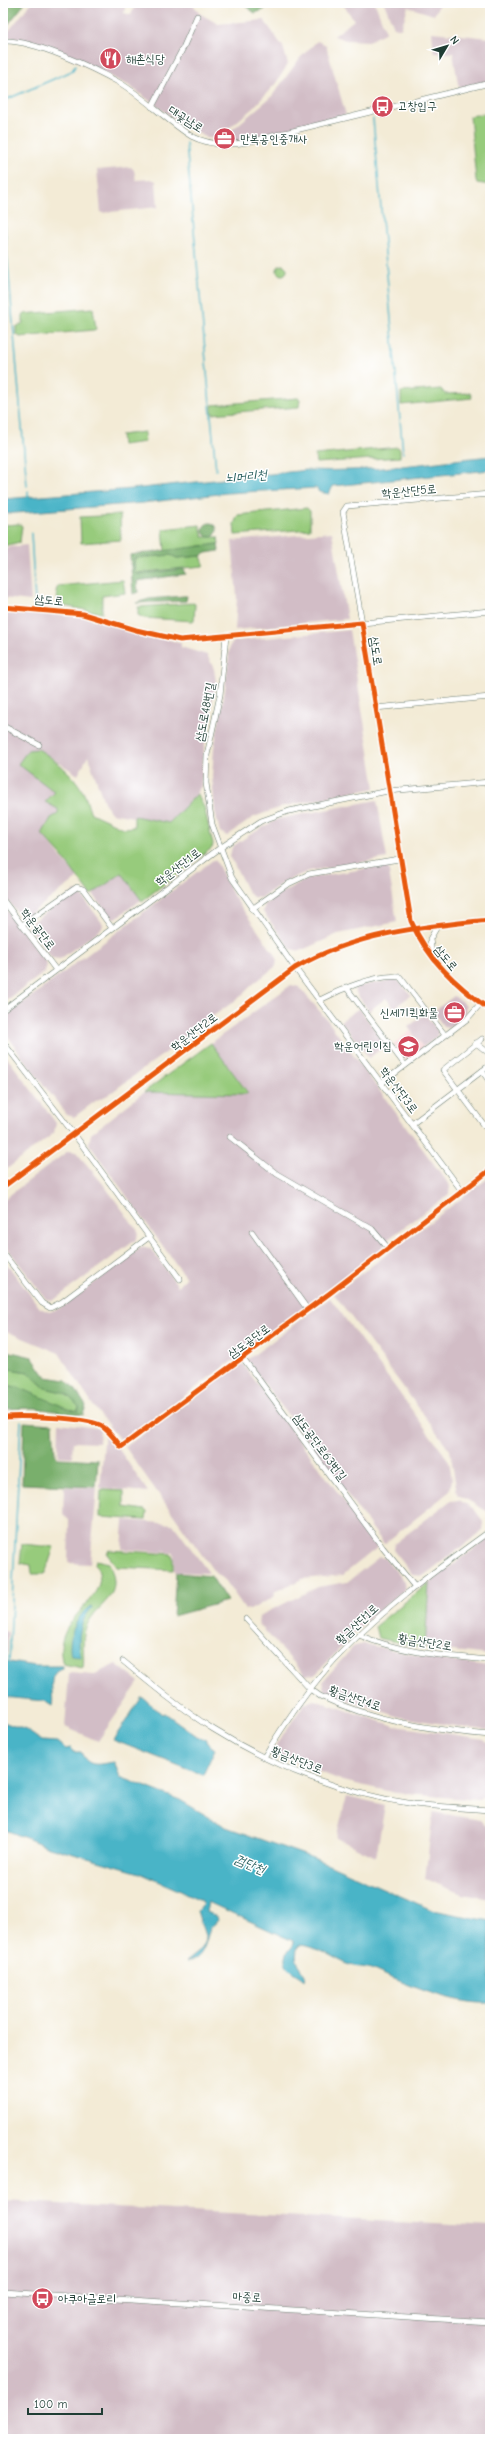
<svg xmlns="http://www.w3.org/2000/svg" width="493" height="2442" font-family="'Comic Neue','Poor Story',sans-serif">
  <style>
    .built { fill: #f7cfd2 }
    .industrial { fill: #d2bdc6 }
    .green { fill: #97cb7c; stroke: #5b8458 }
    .forest { fill: #79af6c; stroke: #4c7650 }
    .water { fill: #49b4c7; stroke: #34787e }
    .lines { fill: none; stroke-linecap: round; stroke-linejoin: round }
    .stream { stroke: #49b4c7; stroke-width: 1.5 }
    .minor-casing { stroke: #697a6d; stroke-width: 6 }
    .minor { stroke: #fff; stroke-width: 5 }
    .cycleway-casing { stroke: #fff; stroke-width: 8 }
    .cycleway { stroke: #e8590c; stroke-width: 5 }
    .labels { text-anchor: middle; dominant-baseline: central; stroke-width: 3; stroke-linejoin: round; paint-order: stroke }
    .poi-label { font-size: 12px; fill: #1f3d34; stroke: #fff; text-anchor: start }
    .street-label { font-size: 12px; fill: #1f3d34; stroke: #fff }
    .water-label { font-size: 13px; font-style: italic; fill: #2c6160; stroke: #fff }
  </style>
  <rect width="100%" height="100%" fill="#fff"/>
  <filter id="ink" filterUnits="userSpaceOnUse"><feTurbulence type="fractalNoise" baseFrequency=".025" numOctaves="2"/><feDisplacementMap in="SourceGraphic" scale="8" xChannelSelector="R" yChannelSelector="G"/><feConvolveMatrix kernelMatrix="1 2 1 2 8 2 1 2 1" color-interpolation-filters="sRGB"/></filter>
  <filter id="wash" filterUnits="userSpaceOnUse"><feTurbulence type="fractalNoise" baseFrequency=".012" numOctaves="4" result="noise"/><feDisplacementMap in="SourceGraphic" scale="16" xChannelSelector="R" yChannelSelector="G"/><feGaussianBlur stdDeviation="0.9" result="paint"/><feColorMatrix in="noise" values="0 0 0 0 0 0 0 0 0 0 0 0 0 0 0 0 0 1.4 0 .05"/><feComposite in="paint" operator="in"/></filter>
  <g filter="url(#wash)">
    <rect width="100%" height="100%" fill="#f3ebd6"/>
    <polygon class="built" points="410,1031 424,1048 406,1060 393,1044"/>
    <g class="industrial">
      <polygon points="31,3 126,3 124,13 131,15 136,3 192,3 199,13 218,24 264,20 283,47 288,64 276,83 253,108 227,130 214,138 208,138 179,122 128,85 47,47 9,37 8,32"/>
      <polygon points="342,3 375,3 386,32 369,41 346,40 334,36 354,20"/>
      <polygon points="384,3 440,3 434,15 408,7 401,29 394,27"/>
      <polygon points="432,32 490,38 490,81 461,88 458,84 453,53 434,53"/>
      <polygon points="317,41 326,45 327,49 346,115 246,140 229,142 227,134 272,96 300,58"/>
      <polygon points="131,167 134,170 136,180 151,179 156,181 158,207 101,213 97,170"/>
      <polygon points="332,532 347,619 235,630 237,597 232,541"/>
      <polygon points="27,545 31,601 3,598 3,548"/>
      <polygon points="3,609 80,616 181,643 181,647 207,655 214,669 216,682 204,749 201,786 193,799 169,823 111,813 104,802 88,756 78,775 37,748 18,764 55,792 58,814 52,818 42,834 78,878 23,919 3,895"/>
      <polygon points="349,630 375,788 284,806 254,817 227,836 220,832 215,811 212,777 214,748 225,690 230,645 235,641"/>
      <polygon points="377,800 387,858 309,871 285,881 261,898 253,897 248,892 230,856 232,847 248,836 278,819"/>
      <polygon points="213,860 216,861 234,897 277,958 276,966 252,985 239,998 179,1040 169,1050 108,1095 97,1100 74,1117 67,1115 22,1057 3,1029 3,1018"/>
      <polygon points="388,865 397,922 338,934 300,951 291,949 263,912 265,904 282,892 309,878"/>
      <polygon points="122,873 141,900 116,918 110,917 93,894"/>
      <polygon points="75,891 79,892 103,924 102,928 60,959 52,958 30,929 30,924"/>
      <polygon points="3,905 47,963 45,972 3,1003"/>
      <polygon points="397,979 411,995 394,1008 386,998 369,1011 354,990 355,987"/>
      <polygon points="291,985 299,987 328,1021 450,1186 449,1194 387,1240 382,1249 311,1303 127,1438 120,1440 94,1407 59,1353 3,1330 3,1259 40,1308 49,1312 61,1308 142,1247 150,1248 178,1286 186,1278 89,1144 91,1134 144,1092 246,1094 248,1092 211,1043"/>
      <polygon points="454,996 466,1005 465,1016 448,1028 444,1027 433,1012"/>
      <polygon points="359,1008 386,1045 369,1058 341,1021"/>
      <polygon points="425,1014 438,1031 437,1037 423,1047 408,1027"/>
      <polygon points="3,1052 56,1123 54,1133 3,1172"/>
      <polygon points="68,1151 76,1152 103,1184 138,1231 137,1239 54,1300 46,1299 5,1245 3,1241 3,1200"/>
      <polygon points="490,1177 490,1513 457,1494 450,1450 334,1294"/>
      <polygon points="330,1298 449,1461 452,1479 450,1491 384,1544 247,1360"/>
      <polygon points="242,1363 378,1547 343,1575 302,1579 274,1592 275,1596 250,1610 245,1609 225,1580 215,1573 125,1447"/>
      <polygon points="59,1423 98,1428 100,1430 99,1443 73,1442 72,1457 58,1456"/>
      <polygon points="105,1432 116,1445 148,1492 100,1488"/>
      <polygon points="64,1487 97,1488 90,1564 68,1563 69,1520 63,1515"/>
      <polygon points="459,1500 474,1509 483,1521 482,1531 423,1576 413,1575 393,1550 394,1544 450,1501"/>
      <polygon points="124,1520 173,1524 209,1573 174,1572 174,1553 122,1549"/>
      <polygon points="490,1537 490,1655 425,1648 429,1583"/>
      <polygon points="379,1557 385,1558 405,1582 404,1590 362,1625 316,1674 305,1675 258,1623 259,1616 318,1587 347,1582"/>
      <polygon points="3,1631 8,1632 7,1653 3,1652"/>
      <polygon points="364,1644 433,1659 490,1666 490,1726 487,1730 467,1728 400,1717 325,1693 322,1682 354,1646"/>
      <polygon points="116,1664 139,1682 98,1741 65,1727 69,1673 93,1675"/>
      <polygon points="315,1700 395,1726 484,1739 490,1745 488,1793 479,1800 396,1793 343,1781 279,1756 276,1745 305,1703"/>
      <polygon points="347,1796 385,1805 376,1857 336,1838"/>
      <polygon points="433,1812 480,1820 486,1826 490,1826 490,1899 462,1894 425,1879"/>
      <polygon points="3,2201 490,2227 490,2439 3,2439"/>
    </g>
    <g class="green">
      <polygon points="490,113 490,185 477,183 476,180 470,116"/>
      <circle cx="282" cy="270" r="5"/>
      <polygon points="93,308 96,329 94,330 20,337 16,334 16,327 23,323 23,314"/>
      <polygon points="441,389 445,394 470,393 472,398 401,405 401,392"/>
      <polygon points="298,398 300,399 299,407 212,414 212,405"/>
      <polygon points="144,432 145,442 122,445 121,435"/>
      <polygon points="398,447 400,449 400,457 316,463 315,455"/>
      <polygon points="307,508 310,511 310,529 235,535 234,524 238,515"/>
      <polygon points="120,515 121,540 81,543 80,517"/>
      <polygon points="19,524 22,526 20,542 3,546 3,525"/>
      <polygon points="200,525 203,537 218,537 219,544 199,546 195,549 165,551 163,529"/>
      <polygon points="171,555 177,558 201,556 204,564 203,566 135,573 134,558"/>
      <polygon points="123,580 125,593 102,596 102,613 59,605 56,591 58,586"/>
      <polygon points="193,603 195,604 194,621 144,618 138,615 138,607"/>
      <path d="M38,749C54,759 74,774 83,792C87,798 87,806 91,813L123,828L134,827V816L169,823L197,794L204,807L213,844L212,848L142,901L122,873L91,895L61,855L42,834L51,818L58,814V809L45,802L55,792L18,764L28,750Z"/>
      <polygon points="211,1043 248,1093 246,1094 144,1092"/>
      <path d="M3,1368L28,1372L45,1388L63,1392L79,1405L78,1410C58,1414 28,1385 3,1385Z"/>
      <polygon points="104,1490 124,1491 124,1507 145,1510 147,1512 146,1520 100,1517 101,1491"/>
      <polygon points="22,1544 54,1547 45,1574 32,1574 31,1565 20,1563"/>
      <polygon points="109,1550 171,1554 173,1557 173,1570 117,1567 107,1554"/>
      <path d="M96,1560L109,1563C125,1600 99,1599 86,1627C81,1640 85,1655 83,1668L63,1664C48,1615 118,1599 95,1564Z"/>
      <polygon points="429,1583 425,1648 378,1638 375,1626"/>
    </g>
    <g class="forest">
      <polygon points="3,3 25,3 3,31"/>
      <polygon points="241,3 270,3 264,10 255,13"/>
      <circle cx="210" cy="530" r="7"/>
      <polygon points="218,544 219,551 206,553 201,556 177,558 171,555 134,558 134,571 137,574 184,569 186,574 137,581 138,592 133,594 130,555"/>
      <polygon points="184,596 187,596 186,601 136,603 149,599"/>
      <polygon points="3,1350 32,1357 46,1377 66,1380 75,1389 86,1406 83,1415 34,1408 3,1409 3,1385 18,1387 69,1409 78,1411 79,1407 66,1393 45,1388 28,1372 3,1368"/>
      <polygon points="24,1422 53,1424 55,1455 58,1458 98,1460 96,1487 22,1484"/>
      <polygon points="176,1573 211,1576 227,1601 173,1616"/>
    </g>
    <g class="water">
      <path d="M490,456V470L333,486L329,494L319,492L316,488L227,493L143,503L3,514V499L132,489L307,470C368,473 430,462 490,456Z"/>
      <path d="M91,1606L92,1608C79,1621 77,1640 81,1657L71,1656C67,1639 76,1615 91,1606Z"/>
      <path d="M3,1661L36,1666H62V1669C45,1674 55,1694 52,1706L44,1701L3,1697Z"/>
      <polygon points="142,1697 162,1714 165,1713 201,1739 205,1738 207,1743 215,1749 203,1775 113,1740"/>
      <path d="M3,1722L26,1730L42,1741L57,1742L65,1749L71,1748L73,1752H81C88,1769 100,1764 114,1762L120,1777L180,1800L226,1827L324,1862L432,1910L490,1921V2003C452,2005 406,1984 371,1969C364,1966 357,1968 350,1965C334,1959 318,1946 300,1945L297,1948L296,1960L306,1975L305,1980C299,1973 280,1969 286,1954C288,1950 292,1948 294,1944L293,1941L208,1902L206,1912L217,1917L218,1920C216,1923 213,1925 211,1927C204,1942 206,1959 186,1962L199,1952L206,1939L197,1911L203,1904L201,1900L140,1873L49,1847L3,1829Z"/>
    </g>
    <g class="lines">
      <g class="stream">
        <polyline points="3,101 72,71 75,66"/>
        <polyline points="373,119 403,453"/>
        <polyline points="186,143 216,470"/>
        <polyline points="3,207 27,486"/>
        <polyline points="28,491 28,498"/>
        <polyline points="31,533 35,602"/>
        <polyline points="9,1663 21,1421"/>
      </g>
    </g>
  </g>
  <g filter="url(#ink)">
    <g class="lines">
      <defs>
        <g id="minor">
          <path d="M3,41C33,39 93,68 120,83C145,98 166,120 191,136C209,145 228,146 247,142L490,83"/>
          <polyline points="152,107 183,48 197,16"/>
          <polyline points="490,494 347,506 343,512 362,623 490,611"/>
          <path d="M3,607L83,614L136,630L180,640L362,623L411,921C428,960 456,985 490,1010"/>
          <polyline points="226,636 220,695 207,755 206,783 212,824 232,878 295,968 462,1191"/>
          <polyline points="375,708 490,697"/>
          <polyline points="3,726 39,745"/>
          <polyline points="3,900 56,970"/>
          <polyline points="252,909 286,885 309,874 399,859"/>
          <polyline points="22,925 77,887 83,889 112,928"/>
          <polyline points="432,955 430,939 438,925"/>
          <polyline points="346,987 405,1065"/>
          <path d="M320,1000C339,990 378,973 400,977L445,1035"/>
          <polyline points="3,1010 220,848 261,821 289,811 388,791 490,782"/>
          <polyline points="482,1039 443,1070 490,1133"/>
          <polyline points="3,1042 74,1134 180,1279"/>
          <polyline points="476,1043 490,1054"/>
          <polyline points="482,1071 490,1065"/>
          <polyline points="382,1083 467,1019 481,1003"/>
          <polyline points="412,1124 482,1071 490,1082"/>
          <polyline points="230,1137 277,1174 372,1229 388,1248"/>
          <path d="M3,1187L295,968C354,933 424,926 490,920"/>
          <polyline points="252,1232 308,1310"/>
          <polyline points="3,1253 42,1303 50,1308 62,1302 149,1237"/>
          <polyline points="243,1358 383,1548 415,1587"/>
          <path d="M3,1417C23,1416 83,1417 100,1425C109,1430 115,1439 121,1447L330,1293L490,1170"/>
          <path d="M246,1619L310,1689L320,1696C373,1721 432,1730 490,1735"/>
          <path d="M359,1635C400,1653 446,1656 490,1660"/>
          <path d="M123,1661C152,1685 181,1709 213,1729C273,1767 344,1794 414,1804C439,1807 465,1808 490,1810"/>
          <path d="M264,1757C283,1726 303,1696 327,1668C374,1615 433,1572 490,1531"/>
          <polyline points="489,1882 490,1864"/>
          <polyline points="3,2292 490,2322"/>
        </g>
      </defs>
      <use href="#minor" class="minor-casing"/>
      <use href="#minor" class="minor"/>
      <defs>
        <g id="cycleway">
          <path d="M3,607L83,614L136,630L180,640L362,623L411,921C428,960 456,985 490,1010"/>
          <path d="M3,1187L295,968C354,933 424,926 490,920"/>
          <path d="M3,1417C23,1416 83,1417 100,1425C109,1430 115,1439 121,1447L330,1293L490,1170"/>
        </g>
      </defs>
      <use href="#cycleway" class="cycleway-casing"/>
      <use href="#cycleway" class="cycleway"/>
    </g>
  </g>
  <defs>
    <symbol id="restaurant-disc" viewBox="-11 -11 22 22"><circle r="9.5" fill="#d1495b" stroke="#fff"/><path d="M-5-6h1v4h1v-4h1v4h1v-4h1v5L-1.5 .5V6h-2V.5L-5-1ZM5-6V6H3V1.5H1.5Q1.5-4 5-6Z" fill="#fff"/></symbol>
    <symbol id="bus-disc" viewBox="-11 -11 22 22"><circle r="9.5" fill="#d1495b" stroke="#fff"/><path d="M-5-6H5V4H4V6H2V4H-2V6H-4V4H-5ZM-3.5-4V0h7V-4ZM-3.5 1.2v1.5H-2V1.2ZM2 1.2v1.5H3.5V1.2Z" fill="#fff"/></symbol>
    <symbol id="office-disc" viewBox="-11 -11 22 22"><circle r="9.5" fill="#d1495b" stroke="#fff"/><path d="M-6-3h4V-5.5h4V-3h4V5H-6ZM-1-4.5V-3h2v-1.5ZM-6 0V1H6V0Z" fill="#fff"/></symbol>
    <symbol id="school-disc" viewBox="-11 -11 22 22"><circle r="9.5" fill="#d1495b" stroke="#fff"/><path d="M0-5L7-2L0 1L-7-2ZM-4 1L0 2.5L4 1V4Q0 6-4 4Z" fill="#fff"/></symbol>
  </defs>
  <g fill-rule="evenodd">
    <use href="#restaurant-disc" x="98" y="46" width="25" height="25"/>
    <use href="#bus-disc" x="370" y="94" width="25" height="25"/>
    <use href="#office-disc" x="212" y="126" width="25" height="25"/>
    <use href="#office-disc" x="442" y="1000" width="25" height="25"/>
    <use href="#school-disc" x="396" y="1034" width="25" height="25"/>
    <use href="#bus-disc" x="30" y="2286" width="25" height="25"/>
  </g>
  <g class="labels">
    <g class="poi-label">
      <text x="126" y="59">해촌식당</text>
      <text x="398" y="106">고창입구</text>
      <text x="240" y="139">만복공인중개사</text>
      <text x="438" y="1013" text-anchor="end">신세기퀵화물</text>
      <text x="392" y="1046" text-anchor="end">학운어린이집</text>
      <text x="58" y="2299">아쿠아글로리</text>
    </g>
    <g class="street-label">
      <text transform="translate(186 119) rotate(33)">대곶남로</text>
      <text transform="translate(409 491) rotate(-5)">학운산단5로</text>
      <text transform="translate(49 600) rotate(5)">삼도로</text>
      <text transform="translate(376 651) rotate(81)">삼도로</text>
      <text transform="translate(205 712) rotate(-79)">삼도로48번길</text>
      <text transform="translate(178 867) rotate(-37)">학운산단1로</text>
      <text transform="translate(38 929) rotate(53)">학운공단로</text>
      <text transform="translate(446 958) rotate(51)">삼도로</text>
      <text transform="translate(194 1032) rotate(-37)">학운산단2로</text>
      <text transform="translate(399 1090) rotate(53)">학운산단3로</text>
      <text transform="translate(249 1341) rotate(-36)">삼도공단로</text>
      <text transform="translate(320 1447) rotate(53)">삼도공단로63번길</text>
      <text transform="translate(357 1624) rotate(-43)">황금산단1로</text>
      <text transform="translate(425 1642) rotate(9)">황금산단2로</text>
      <text transform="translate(355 1698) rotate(19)">황금산단4로</text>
      <text transform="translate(297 1760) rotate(22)">황금산단3로</text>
      <text transform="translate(247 2297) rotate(3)">마중로</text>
    </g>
    <g class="water-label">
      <text transform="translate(246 476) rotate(-5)">뇌머리천</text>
      <text transform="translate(250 1864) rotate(23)">검단천</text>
    </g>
  </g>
  <rect width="493" height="2442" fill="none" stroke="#fff" stroke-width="16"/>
  <g transform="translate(447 46) rotate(52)" stroke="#ffffff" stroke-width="3" paint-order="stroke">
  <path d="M0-3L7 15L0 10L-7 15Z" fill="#1f3d34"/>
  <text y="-6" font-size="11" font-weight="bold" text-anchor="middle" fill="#1f3d34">N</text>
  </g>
  <path d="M28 2408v6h74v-6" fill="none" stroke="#1f3d34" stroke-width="2"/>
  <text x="34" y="2408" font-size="12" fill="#1f3d34" stroke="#ffffff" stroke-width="3" paint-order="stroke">100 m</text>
</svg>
